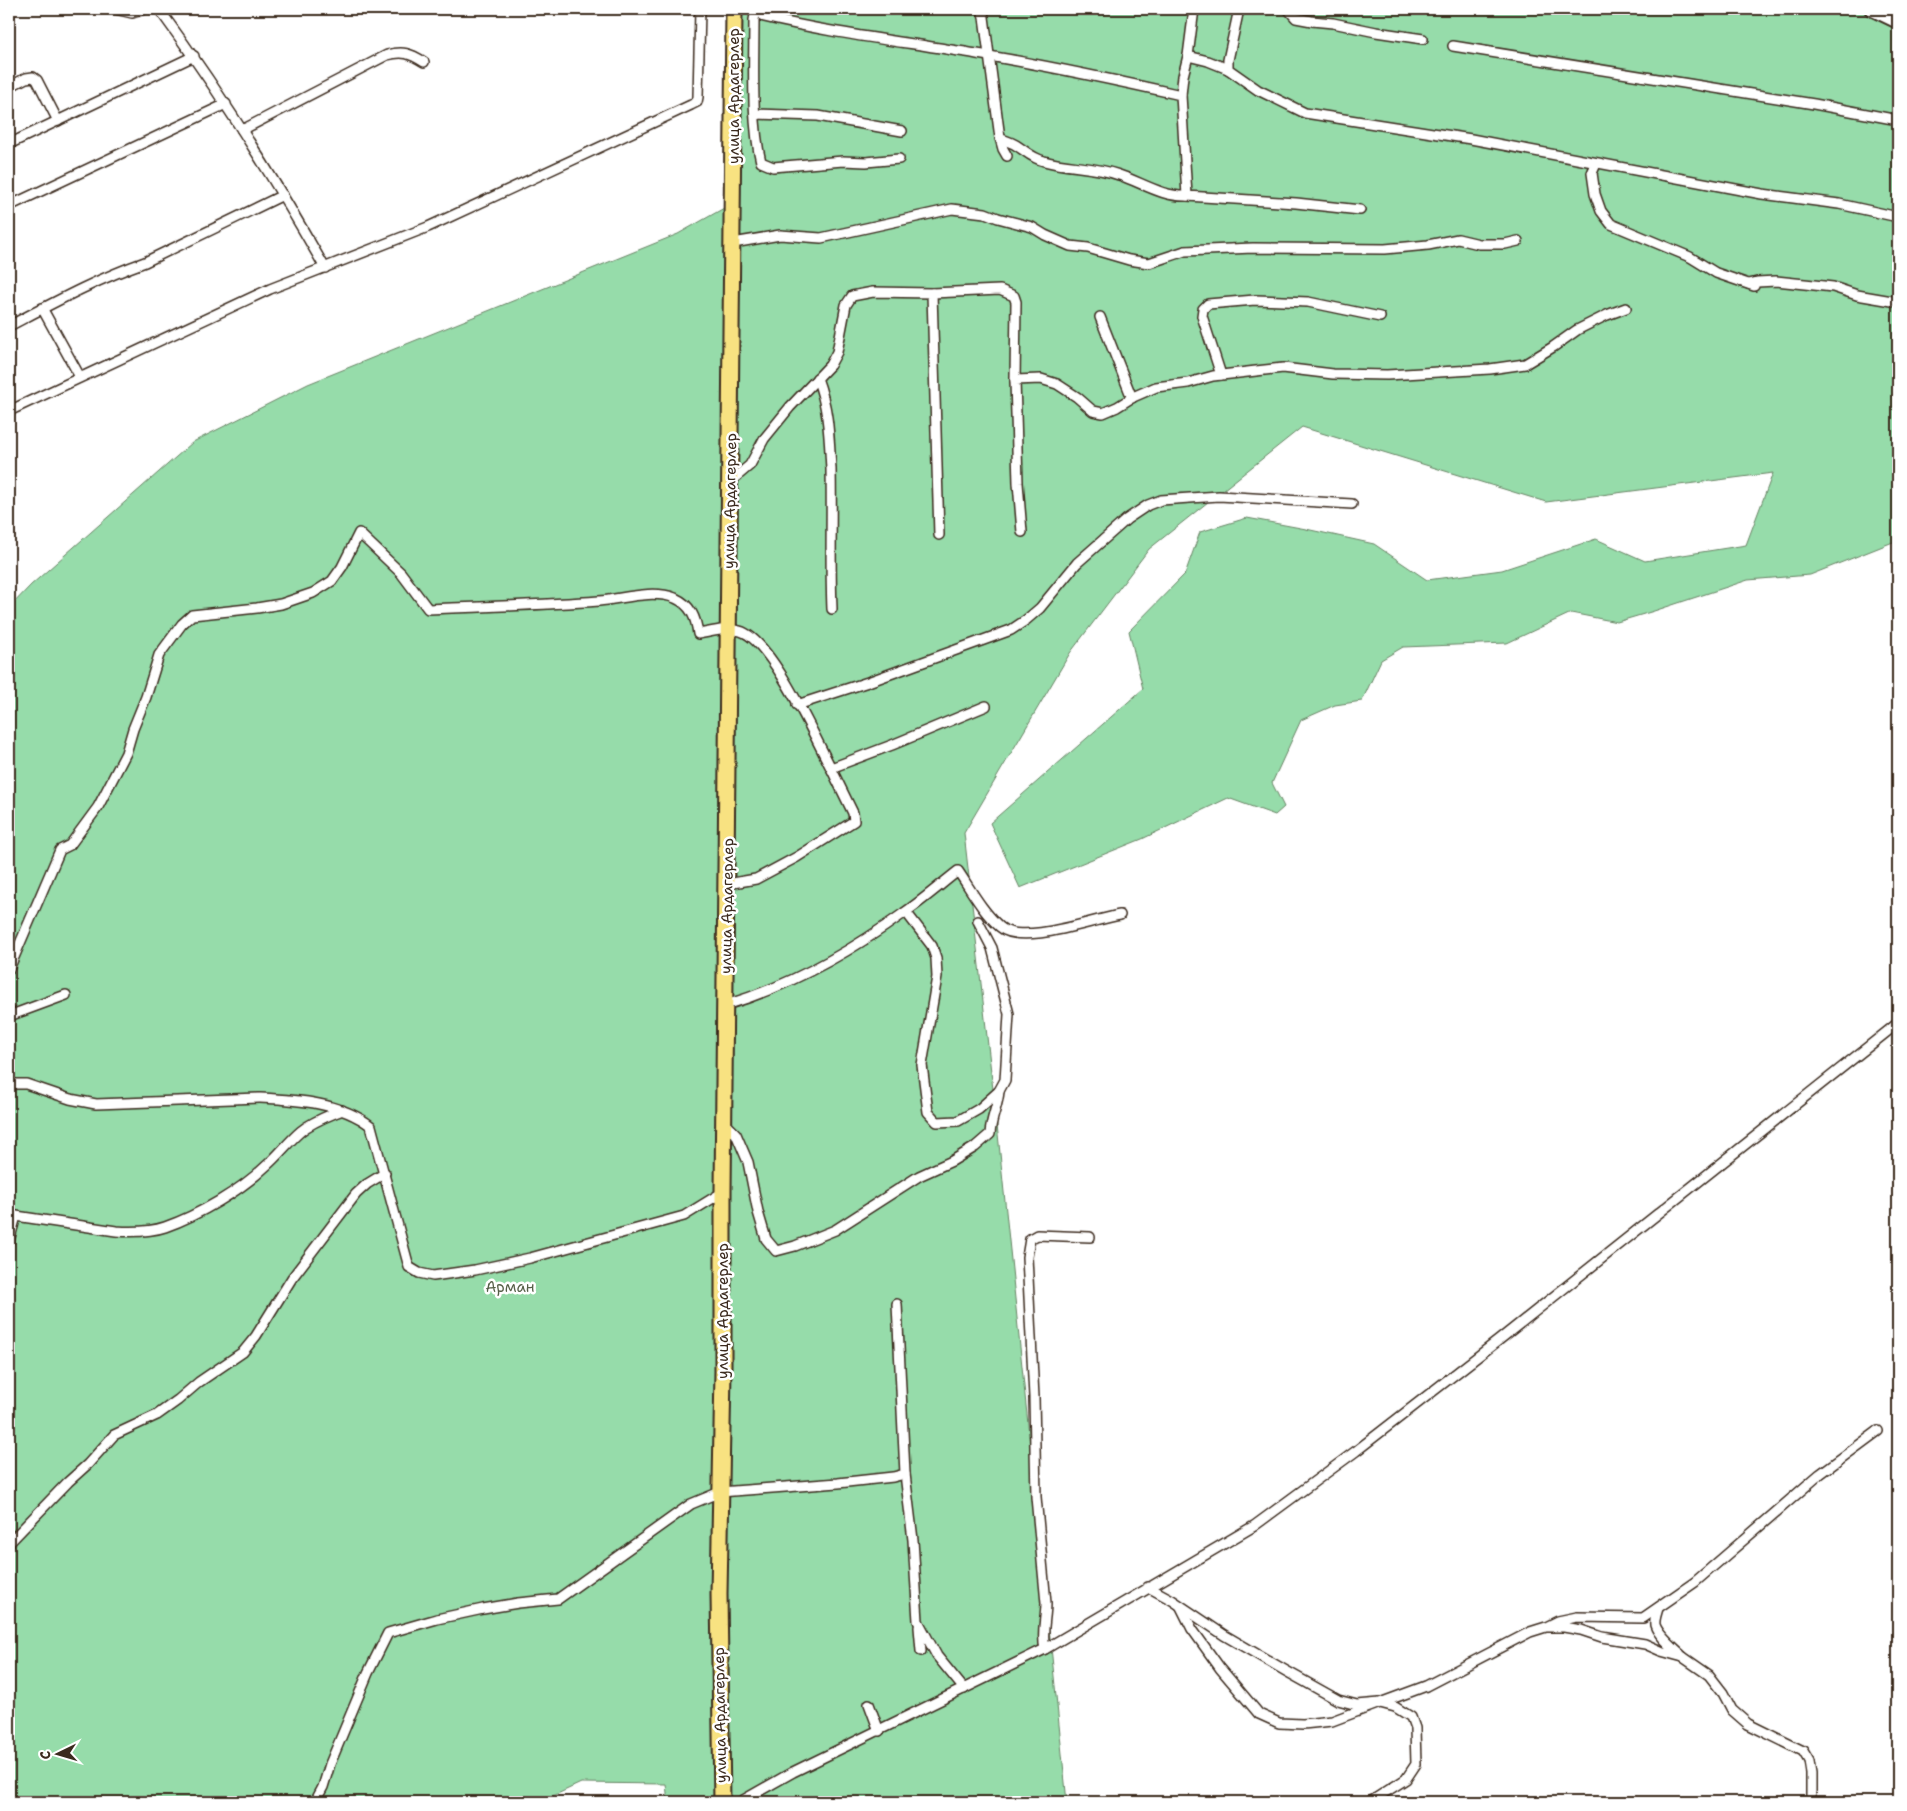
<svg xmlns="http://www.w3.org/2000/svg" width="1907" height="1811" font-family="'Shantell Sans',sans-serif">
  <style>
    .green { fill: #96dcaa; stroke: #688364 }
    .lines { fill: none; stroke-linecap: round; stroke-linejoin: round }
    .street-casing { stroke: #3b2a1e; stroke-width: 12 }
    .secondary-casing { stroke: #3b2a1e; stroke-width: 16 }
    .primary-casing { stroke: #3b2a1e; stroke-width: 19 }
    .street { stroke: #fff; stroke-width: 9 }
    .secondary { stroke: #fff; stroke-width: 12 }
    .primary { stroke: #f8e281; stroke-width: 15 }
    .labels { text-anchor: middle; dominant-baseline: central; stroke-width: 5; stroke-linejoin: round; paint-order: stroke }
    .street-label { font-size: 15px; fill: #3b2a1e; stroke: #fff }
    .park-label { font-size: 15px; fill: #565f48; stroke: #fff }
  </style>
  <rect width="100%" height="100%" fill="#fff"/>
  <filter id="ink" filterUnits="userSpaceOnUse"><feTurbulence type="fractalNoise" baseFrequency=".02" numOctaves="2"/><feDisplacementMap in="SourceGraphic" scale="10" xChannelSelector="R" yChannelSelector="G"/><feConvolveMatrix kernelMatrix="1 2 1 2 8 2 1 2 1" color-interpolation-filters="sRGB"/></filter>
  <g filter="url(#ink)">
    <polygon class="green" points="734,9 1898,9 1898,540 1810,575 1748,580 1654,611 1617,622 1571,613 1507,643 1403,647 1381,660 1362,701 1335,705 1301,720 1272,783 1284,807 1275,815 1228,798 1142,839 1020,888 990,823 1143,689 1129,631 1185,574 1200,532 1247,518 1306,529 1374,544 1427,580 1502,570 1596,539 1645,561 1746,545 1773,473 1546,502 1302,427 1149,549 1070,653 964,833 998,1134 1067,1802 668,1802 666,1784 581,1783 540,1802 9,1802 9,608 31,585 193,442 308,384 678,234 733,203"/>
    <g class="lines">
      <defs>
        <g id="street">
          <polyline points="115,9 132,13 144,9"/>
          <path d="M159,9C220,92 274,178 325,268"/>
          <path d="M756,9L754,20C754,62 751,122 761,162L773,167L843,161L866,162L899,159"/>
          <path d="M760,9L764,17C834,34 906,42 977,54C1046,65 1114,80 1181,95L1187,196L1296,203L1360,210"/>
          <path d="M982,9L984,17L1000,138C1004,140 1010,142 1014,144C1025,150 1031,158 1044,161C1068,168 1094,166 1119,175C1141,182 1162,197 1187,196"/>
          <polyline points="1239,9 1228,60 1228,69 1258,90 1305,113 1471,139 1762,194 1839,204 1898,217"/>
          <polyline points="1288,9 1296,18 1312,21 1333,23 1376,32 1423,39"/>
          <polyline points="1453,46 1814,104 1898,120"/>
          <polyline points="1188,56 1194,9"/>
          <polyline points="9,87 26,78 33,77 37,80 58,121"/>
          <polyline points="1181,95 1183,76 1188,56 1208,61 1228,69"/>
          <polyline points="755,114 818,116 902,131"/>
          <path d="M242,130L387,55C403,51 410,53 424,62"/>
          <polyline points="1000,138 1003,149 1007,156"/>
          <polyline points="9,144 194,56"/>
          <polyline points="1596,164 1592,173 1595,194 1601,211 1611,224 1690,257 1716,273 1754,286"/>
          <polyline points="9,206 226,104"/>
          <polyline points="733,243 780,235 821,238 952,209 985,213 998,218 1032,227 1045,235 1070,246 1088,248 1129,260 1149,263 1185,251 1253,248 1385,249 1428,245 1458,239 1479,244 1505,244 1518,241"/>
          <polyline points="1749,284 1757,282 1776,281 1833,287 1857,295 1898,302"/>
          <polyline points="932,293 1000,290 1014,296 1016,302 1015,380"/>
          <polyline points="42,308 80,377"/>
          <polyline points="1100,317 1132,398"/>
          <path d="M9,326C53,303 97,279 145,262L283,195"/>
          <polyline points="1221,375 1202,316 1203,309 1208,304 1255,300 1308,302 1380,317"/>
          <path d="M817,378C829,410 829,436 831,469C832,516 830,562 832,609"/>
          <polyline points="9,411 270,289 428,227 691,105 697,102 698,97 700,9"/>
          <polyline points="730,482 750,465 764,439 790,407 830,365 837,352 846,305 852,296 873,292 932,293 939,535"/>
          <polyline points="1022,532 1018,483 1015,380 1041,379 1057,384 1077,397 1093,411 1103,413 1117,407 1133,397 1156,387 1188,383 1213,376 1256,371 1283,368 1333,374 1387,375 1490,369 1525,364 1553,347 1577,330 1607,315 1626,308"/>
          <polyline points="797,705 868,682 1011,630 1026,620 1040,608 1077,563 1127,519 1148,505 1161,500 1219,496 1352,504"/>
          <polyline points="727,884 756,879 797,857 854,821 853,813 831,768"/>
          <polyline points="906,912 932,946 936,958 937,977 922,1065 928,1112 937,1122 958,1121 979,1109 999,1091 1005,1080 1009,1014 992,948 978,921"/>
          <path d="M9,969L60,850L70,845L98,807L126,753L133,729L146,697L159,655L182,624L192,615L257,608L281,604L313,593L332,581L342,567L359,533L401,573L428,609C485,607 542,605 599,601C622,599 652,589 675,598C691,605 696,618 698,634C711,632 726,627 740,631C771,639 815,738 831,768L892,745L986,706"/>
          <path d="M726,1005C790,986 850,952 904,913C923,900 940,885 958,871C971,890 982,911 1000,927C1021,946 1092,920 1120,915"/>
          <polyline points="9,1016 66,995"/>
          <path d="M9,1084H26L70,1099L96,1104L259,1098C297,1100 340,1102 371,1126L409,1267L419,1273L433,1276L475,1270L530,1258L684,1216L723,1192"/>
          <path d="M724,1122L736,1134L748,1162L758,1212L766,1239L776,1251L795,1246L835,1230L919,1176L952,1161L975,1147L990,1134C991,1118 998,1106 999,1091"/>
          <polyline points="9,1214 16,1216 9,1241"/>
          <path d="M16,1216L116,1231C131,1232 150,1232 165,1227C199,1215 240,1191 266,1166C278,1156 289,1141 301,1131C313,1121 328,1116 342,1110"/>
          <polyline points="905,1474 913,1540 918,1621 937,1656 964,1689"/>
          <polyline points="9,1543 68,1482 88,1464 114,1435 157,1415 178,1400 199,1382 243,1352 256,1336 292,1278 356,1194 367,1184 385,1173"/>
          <polyline points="1148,1587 1172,1600 1224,1635 1286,1671 1338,1700 1357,1705 1380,1703 1426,1686 1530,1632 1546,1627 1564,1627 1581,1630 1602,1637 1645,1644 1661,1651 1683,1657 1709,1675 1723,1693 1732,1710 1748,1724 1803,1751 1809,1761 1811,1773 1811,1802"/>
          <polyline points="1181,1607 1192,1629 1220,1668 1259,1714 1279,1723 1303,1724 1332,1721 1380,1703 1395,1707 1411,1717 1415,1728 1416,1764 1406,1779 1370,1802"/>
          <path d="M1658,1608C1657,1613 1654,1619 1655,1625C1659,1637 1674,1648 1683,1657"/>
          <polyline points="1548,1626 1558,1621 1577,1617 1643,1618 1695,1582 1820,1474 1878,1431"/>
          <polyline points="919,1627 921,1651"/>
          <path d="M1045,1649C1041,1633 1046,1619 1046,1603L1036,1497L1034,1397L1027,1257L1030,1239L1037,1235L1090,1237"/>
          <polyline points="869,1704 879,1731"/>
          <polyline points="315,1802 323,1787 330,1764 368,1673 388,1633 437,1619 483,1609 518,1603 558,1599 691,1504 720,1492 838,1483 893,1477 905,1474 897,1304"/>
          <polyline points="740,1802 793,1772 1045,1649 1254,1526 1356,1451 1499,1340 1898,1023"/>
        </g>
        <polyline id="secondary" points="1871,9 1898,22"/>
        <polyline id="primary" points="722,1802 719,1594 723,1371 723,1192 734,9"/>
      </defs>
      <use href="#street" class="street-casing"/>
      <use href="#secondary" class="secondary-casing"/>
      <use href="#primary" class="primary-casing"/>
      <use href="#street" class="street"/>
      <use href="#secondary" class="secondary"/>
      <use href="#primary" class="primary"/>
    </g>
  </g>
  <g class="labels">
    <g class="street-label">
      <text transform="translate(734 96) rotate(-90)">улица Ардагерлер</text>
      <text transform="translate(730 501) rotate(-89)">улица Ардагерлер</text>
      <text transform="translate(727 906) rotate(-89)">улица Ардагерлер</text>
      <text transform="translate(723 1311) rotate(-90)">улица Ардагерлер</text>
      <text transform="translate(720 1715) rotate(-91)">улица Ардагерлер</text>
    </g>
    <g class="park-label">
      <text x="510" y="1287">Арман</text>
    </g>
  </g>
  <rect width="1907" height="1811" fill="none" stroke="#fff" stroke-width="30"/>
  <rect x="15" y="15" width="1877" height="1781" fill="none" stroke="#3b2a1e" stroke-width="2" filter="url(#ink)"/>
  <g transform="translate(58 1754) rotate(265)" stroke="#ffffff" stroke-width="4" paint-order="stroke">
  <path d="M0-4L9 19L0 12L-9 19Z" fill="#3b2a1e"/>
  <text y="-8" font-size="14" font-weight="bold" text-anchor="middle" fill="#3b2a1e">С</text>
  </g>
</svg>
